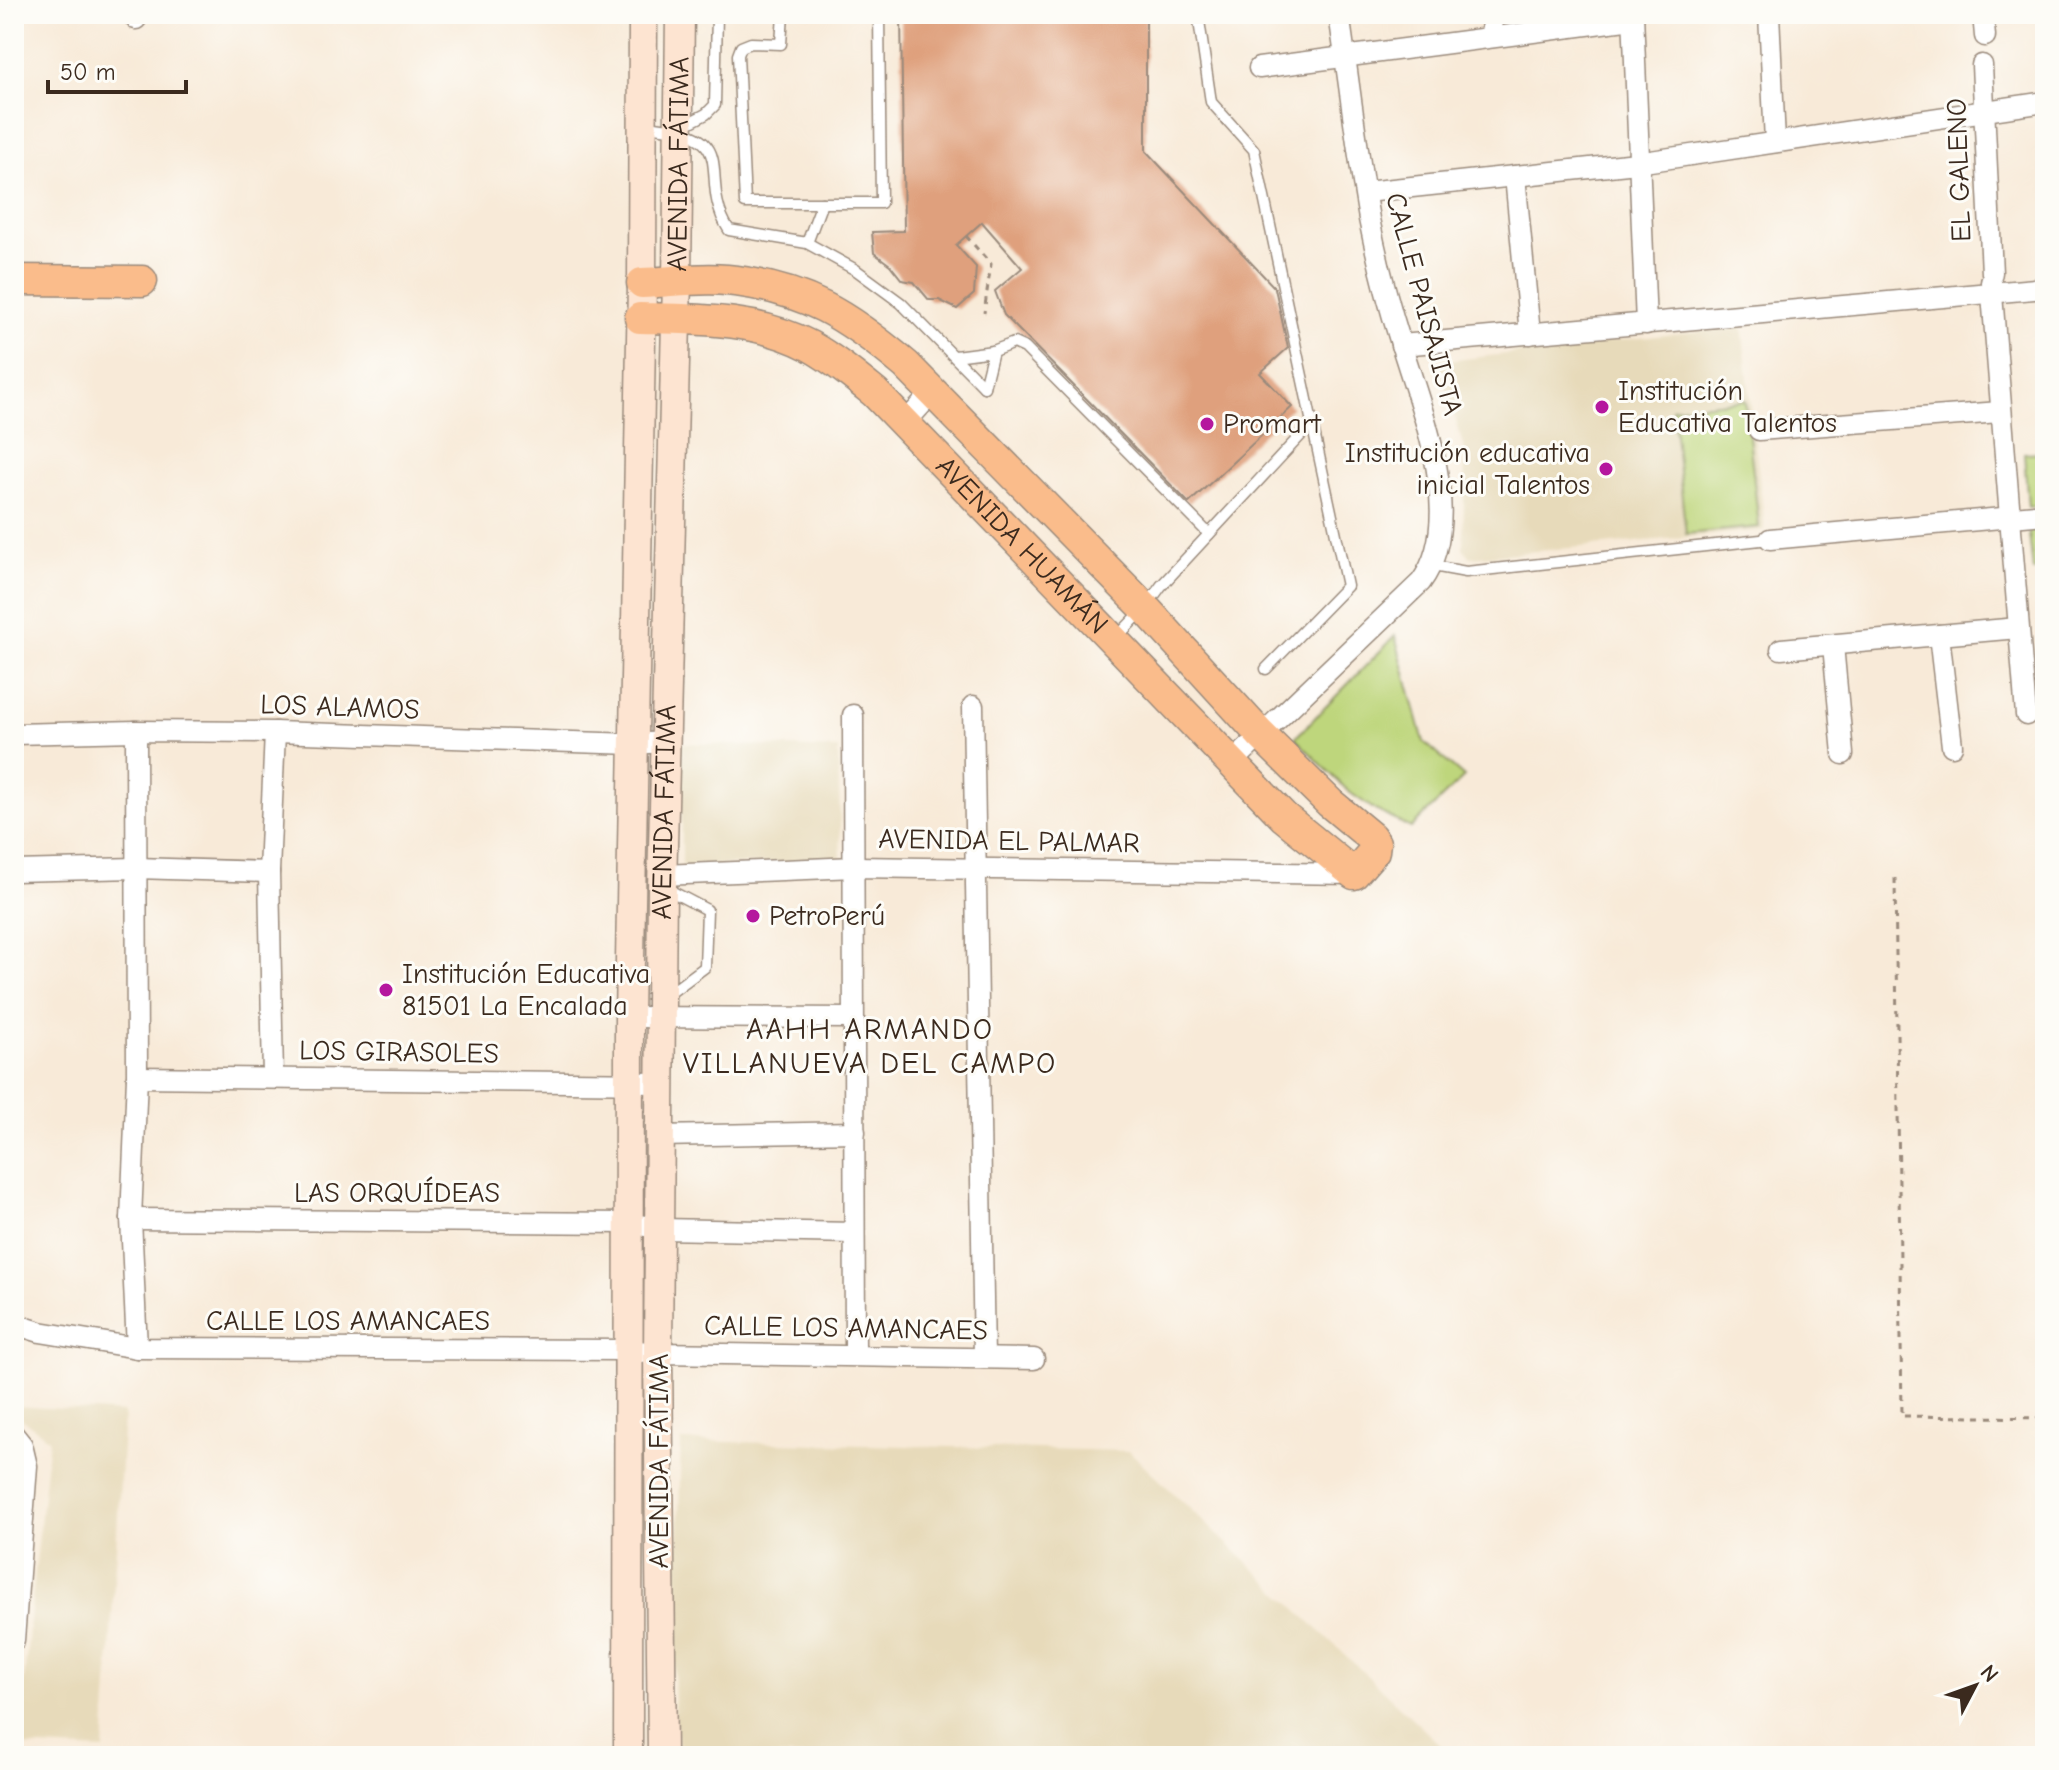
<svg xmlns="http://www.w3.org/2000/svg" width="2059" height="1770" font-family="'Comic Neue',sans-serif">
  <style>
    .built { fill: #e7daba }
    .green { fill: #bed67b; stroke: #7c804c; stroke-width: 2 }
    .building { fill: #dfa07d }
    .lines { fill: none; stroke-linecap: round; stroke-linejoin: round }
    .service-casing { stroke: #9a8a7b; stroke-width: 13 }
    .minor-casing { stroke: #9a8a7b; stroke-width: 23 }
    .secondary-casing { stroke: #9a8a7b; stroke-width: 31 }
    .primary-casing { stroke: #9a8a7b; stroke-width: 33 }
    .path { stroke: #9a8a7b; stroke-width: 3; stroke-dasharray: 6 6; stroke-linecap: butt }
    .service { stroke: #fff; stroke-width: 10 }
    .minor { stroke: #fff; stroke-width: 20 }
    .secondary { stroke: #fde4d1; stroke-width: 28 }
    .primary { stroke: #fabc8b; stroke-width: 30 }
    .poi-dot { fill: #b5179e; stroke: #fdfcf7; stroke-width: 3 }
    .labels { text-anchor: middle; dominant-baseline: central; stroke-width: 6; stroke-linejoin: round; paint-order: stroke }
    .street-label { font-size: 28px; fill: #3b2a1e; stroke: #fdfcf7 }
    .poi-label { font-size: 28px; fill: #3b2a1e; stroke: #fdfcf7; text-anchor: start }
    .neighbourhood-label { font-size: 30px; letter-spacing: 2px; fill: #3b2a1e; stroke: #fdfcf7 }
  </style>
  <rect width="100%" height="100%" fill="#fdfcf7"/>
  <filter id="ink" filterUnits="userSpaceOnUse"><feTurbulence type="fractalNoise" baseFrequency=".0125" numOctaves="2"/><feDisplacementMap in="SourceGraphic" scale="16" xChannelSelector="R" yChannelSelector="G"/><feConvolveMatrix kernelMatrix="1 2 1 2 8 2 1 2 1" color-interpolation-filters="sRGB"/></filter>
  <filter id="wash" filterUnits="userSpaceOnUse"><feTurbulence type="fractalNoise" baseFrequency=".006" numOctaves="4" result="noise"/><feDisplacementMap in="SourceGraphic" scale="32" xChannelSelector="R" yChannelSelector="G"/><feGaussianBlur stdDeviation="1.8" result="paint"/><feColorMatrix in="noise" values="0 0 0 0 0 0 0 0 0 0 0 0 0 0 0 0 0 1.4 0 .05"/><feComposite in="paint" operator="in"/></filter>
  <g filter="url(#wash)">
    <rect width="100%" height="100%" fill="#f8ead8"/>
    <g class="built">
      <polygon points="1742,326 1765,530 1471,557 1463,548 1465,452 1439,362"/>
      <polygon points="682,743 838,749 841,861 682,866"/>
      <polygon points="14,1406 124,1413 104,1750 17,1746 49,1439 14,1413"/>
      <polygon points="681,1441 1129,1451 1452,1756 680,1756 674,1707"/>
    </g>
    <g class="green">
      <polygon points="1745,400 1759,527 1686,534 1672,408"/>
      <polygon points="2045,452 2045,505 2028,507 2024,453"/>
      <polygon points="2045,524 2045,570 2033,571 2028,525"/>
      <polygon points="1395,636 1424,742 1464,777 1411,828 1375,810 1349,792 1295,738"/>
    </g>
    <g id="blocks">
      <polygon class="building" points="901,14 1146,14 1146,151 1275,288 1288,348 1260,373 1292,407 1189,503 1004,315 995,291 1022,268 982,222 956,245 976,267 974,294 957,309 939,300 929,300 914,282 902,280 890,265 874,253 872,232 904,231"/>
    </g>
  </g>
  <g filter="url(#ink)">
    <use href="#blocks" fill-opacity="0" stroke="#9a8a7b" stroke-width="2"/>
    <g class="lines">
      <defs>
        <g id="service">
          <polyline points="783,14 781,44 751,43 741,47 738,55 745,203 881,203 879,14"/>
          <path d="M644,126C749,134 694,175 729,230L807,243L856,270L901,303L984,387"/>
          <polyline points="683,126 706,114 715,105 717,14"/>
          <polyline points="807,243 822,203"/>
          <polyline points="955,356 993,351 1014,343 1025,348 1209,534"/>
          <polyline points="984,387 993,351"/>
          <polyline points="1433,566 1466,572 1770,539"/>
          <polyline points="1117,637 1145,608 1161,586 1312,423 1254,150 1211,102 1198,14"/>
          <polyline points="1266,669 1347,586 1312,423"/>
          <polyline points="666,996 705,967 707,910 667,889"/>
        </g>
        <g id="minor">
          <polyline points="132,14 136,19"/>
          <polyline points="1491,14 1492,37"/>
          <polyline points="1633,14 1646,324"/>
          <polyline points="1769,14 1775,142"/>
          <polyline points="1983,14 1985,36"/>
          <polyline points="1982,65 1992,273"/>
          <polyline points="1259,68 1633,19"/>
          <polyline points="1515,176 1530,334"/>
          <polyline points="1365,192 1637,163 2045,102"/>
          <polyline points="1991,282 2026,715"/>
          <polyline points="1401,345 2045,288"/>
          <polyline points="904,424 932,393"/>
          <polyline points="1759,430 2000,412"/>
          <polyline points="1770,539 2045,514"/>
          <polyline points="1939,635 1952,746"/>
          <polyline points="1833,645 1843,754"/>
          <polyline points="1781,649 2018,628"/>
          <polyline points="973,706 984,1358"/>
          <polyline points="853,715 855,1355"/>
          <polyline points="136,731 137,1077 131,1219 137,1348"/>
          <polyline points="14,734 136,731 275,732 633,744 664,742"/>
          <path d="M1232,763L1421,582C1468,517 1419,405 1399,337C1387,299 1377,258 1369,219C1357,151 1349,82 1339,14"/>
          <polyline points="14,871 136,868 269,872"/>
          <polyline points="662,875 855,867 1354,874"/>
          <polyline points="629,1017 853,1018"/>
          <polyline points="137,1077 660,1083"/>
          <polyline points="273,1078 269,872 275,732"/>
          <polyline points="660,1136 855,1132"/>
          <polyline points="131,1219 629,1223 661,1229 854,1233"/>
          <polyline points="14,1324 40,1332 137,1348 627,1350 658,1353 1034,1359"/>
          <polyline points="14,1435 22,1445 27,1466 14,1640"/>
        </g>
        <g id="secondary">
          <polyline points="628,1756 629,1017 642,283 643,14"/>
          <path id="s1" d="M662,1756L658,1353L662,887L677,281L680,14"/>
        </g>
        <g id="primary">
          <polyline points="14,280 142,281"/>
          <path id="s2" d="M640,318C696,319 758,318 810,346C833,359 854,376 875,393L1284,817L1354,874L1374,851L1375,843L1371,837L1330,803L1260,734L1145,608L906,365C848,316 805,288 727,280C699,277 670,282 642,283"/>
        </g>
      </defs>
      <use href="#service" class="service-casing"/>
      <use href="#minor" class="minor-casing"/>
      <use href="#secondary" class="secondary-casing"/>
      <use href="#primary" class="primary-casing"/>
      <g class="path">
        <polyline points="966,236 991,264 984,313"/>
        <polyline points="1895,878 1902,1416 2045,1418"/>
      </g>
      <use href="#service" class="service"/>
      <use href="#minor" class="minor"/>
      <use href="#secondary" class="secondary"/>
      <use href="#primary" class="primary"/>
    </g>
  </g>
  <g class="poi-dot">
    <circle cx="1602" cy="407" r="8"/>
    <circle cx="1207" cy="424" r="8"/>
    <circle cx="1606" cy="469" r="8"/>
    <circle cx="753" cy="916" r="8"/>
    <circle cx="386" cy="990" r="8"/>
  </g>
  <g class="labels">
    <g class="street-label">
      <text stroke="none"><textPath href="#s1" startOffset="1592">AVENIDA FÁTIMA</textPath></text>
      <text transform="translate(1959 170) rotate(-92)">EL GALENO</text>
      <text transform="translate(1424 304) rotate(75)">CALLE PAISAJISTA</text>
      <text stroke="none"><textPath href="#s2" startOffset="466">AVENIDA HUAMÁN</textPath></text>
      <text transform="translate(340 707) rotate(2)">LOS ALAMOS</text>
      <text stroke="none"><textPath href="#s1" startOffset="944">AVENIDA FÁTIMA</textPath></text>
      <text transform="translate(1009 841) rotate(1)">AVENIDA EL PALMAR</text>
      <text transform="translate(399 1052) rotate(1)">LOS GIRASOLES</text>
      <text x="397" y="1193">LAS ORQUÍDEAS</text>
      <text x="348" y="1321">CALLE LOS AMANCAES</text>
      <text transform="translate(846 1328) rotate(1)">CALLE LOS AMANCAES</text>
      <text transform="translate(659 1461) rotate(-90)">AVENIDA FÁTIMA</text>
    </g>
    <g class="poi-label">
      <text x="1618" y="391">Institución<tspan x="1618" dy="32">Educativa Talentos</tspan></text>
      <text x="1223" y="424">Promart</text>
      <text x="1590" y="453" text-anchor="end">Institución educativa<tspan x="1590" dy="32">inicial Talentos</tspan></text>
      <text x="769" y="916">PetroPerú</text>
      <text x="402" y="974">Institución Educativa<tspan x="402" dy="32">81501 La Encalada</tspan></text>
    </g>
    <g class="neighbourhood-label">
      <text x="870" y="1029">AAHH ARMANDO<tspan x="870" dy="34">VILLANUEVA DEL CAMPO</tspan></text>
    </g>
  </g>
  <rect width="2059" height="1770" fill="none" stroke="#fdfcf7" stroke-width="48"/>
  <g transform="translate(1975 1686) rotate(49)" stroke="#fdfcf7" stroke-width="6" paint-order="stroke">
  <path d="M0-6L14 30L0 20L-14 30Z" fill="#3b2a1e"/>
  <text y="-12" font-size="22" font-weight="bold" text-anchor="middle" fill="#3b2a1e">N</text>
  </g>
  <path d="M48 80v12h138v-12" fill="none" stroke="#3b2a1e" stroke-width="4"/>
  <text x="60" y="80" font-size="24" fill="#3b2a1e" stroke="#fdfcf7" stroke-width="6" paint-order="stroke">50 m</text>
</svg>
